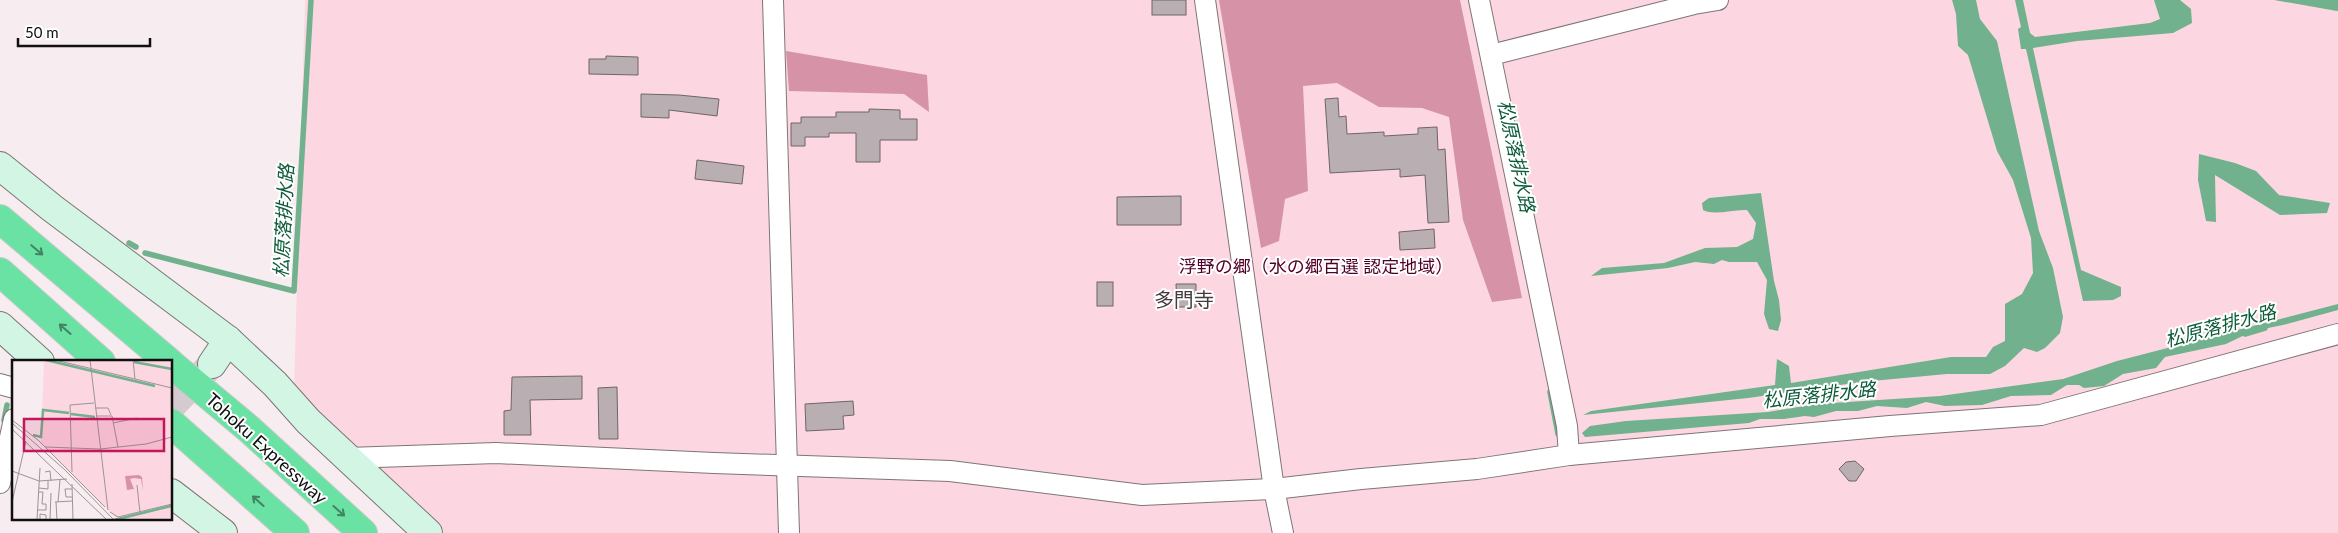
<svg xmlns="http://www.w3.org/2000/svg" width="2338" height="533" font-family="Lato,'Noto Sans JP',sans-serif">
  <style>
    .green { fill: #fcd7e1 }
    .forest { fill: #d693a7 }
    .water { fill: #71b18d }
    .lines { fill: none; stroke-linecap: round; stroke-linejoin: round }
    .stream { stroke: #71b18d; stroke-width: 5.5 }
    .building { fill: #b9aeb1; stroke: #6e6567 }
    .secondary-tunnel { stroke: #d5cbce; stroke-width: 28; stroke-dasharray: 28 14; stroke-linecap: butt }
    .street-casing { stroke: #7e7577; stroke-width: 22 }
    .secondary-casing { stroke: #7e7577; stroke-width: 30 }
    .highway-casing { stroke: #cbcaca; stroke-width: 30 }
    .street { stroke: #fff; stroke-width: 20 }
    .secondary { stroke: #d2f6e3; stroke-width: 28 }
    .highway { stroke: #6ae2a3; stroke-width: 28 }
    .oneway { stroke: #428361 }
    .labels { text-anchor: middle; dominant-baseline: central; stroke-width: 4; stroke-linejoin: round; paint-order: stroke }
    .park-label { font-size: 18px; fill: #520028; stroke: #fff }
    .street-label { font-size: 18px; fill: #120f10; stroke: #fff }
    .water-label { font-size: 19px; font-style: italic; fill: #0d5c39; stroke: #fff }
    .quarter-label { font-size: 20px; fill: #433b3d; stroke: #fff }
    .inset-river { fill: none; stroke: #71b18d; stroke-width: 2.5 }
    .inset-road { fill: none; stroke: #9b9496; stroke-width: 1 }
    .view { fill: #c2185b; fill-opacity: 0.15; stroke: #c2185b; stroke-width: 2.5 }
    .inset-edge { fill: none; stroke: #120f10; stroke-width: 2.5 }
  </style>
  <rect width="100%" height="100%" fill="#f7ecef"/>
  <polygon class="green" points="305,0 2338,0 2338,533 434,533 294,392"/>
  <g class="forest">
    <polygon points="1219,0 1460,0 1522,298 1492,302 1463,220 1449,117 1422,108 1379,107 1337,83 1303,86 1308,191 1285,199 1279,241 1261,248"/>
    <polygon points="786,51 927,75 929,112 904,94 789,91"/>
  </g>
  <g class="water">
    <polygon points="1952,0 1976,0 1980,19 1997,41 2039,231 2053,268 2063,317 2060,333 2045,348 2037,352 2024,348 2005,366 1990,374 1947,374 1861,382 1748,398 1583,415 1591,411 1775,385 1777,359 1789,366 1791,383 1951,357 1986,357 1993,347 2005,341 2005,304 2022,294 2033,273 2031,238 2013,180 1997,151 1968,55 1958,46 1956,14"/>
    <polygon points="2015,0 2023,0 2030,33 2035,37 2150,23 2160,19 2154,0 2180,0 2191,9 2192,23 2173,33 2077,41 2033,48 2081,270 2121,287 2121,296 2113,300 2083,301 2026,49 2021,49 2018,29 2021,27"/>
    <polygon points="2274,0 2338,0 2338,11 2337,11"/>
    <polygon points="2199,154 2235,163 2256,171 2279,195 2330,203 2327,213 2280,215 2215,175 2216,222 2206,221 2198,180"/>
    <path d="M1761,193L1774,281L1779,300L1781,320L1778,331L1769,329L1764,314L1767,280L1757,262H1729L1722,260L1714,264L1695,262L1668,268L1591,276L1602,268L1664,263L1705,248L1737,247L1753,239L1756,223L1747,210C1733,209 1715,216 1703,210L1702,203L1709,198Z"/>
    <polygon points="2338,304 2338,310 2283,325 2253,331 2226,344 2165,357 2156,368 2123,374 2104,386 2084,388 2079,385 2067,385 2051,395 2011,396 1982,405 1945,406 1926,402 1907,408 1877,406 1858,411 1836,411 1814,417 1805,416 1784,419 1760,419 1749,423 1585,437 1582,433 1590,426 1626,421 1768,412 1817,404 1940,396 2063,379 2117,361"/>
  </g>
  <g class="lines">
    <g class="stream">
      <polyline points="129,243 136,247"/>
      <polyline points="145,253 294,291 311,0"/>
      <polyline points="2245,334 2265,328"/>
      <polyline points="13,377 14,377"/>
      <polyline points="1550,392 1558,434"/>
      <polyline points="4,420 7,405"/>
    </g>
  </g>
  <g class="building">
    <rect x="1152" y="0" width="34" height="15"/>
    <polygon points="606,56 638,57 638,75 589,74 589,59 606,59"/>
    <polygon points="641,94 679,95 719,99 717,116 669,110 669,118 641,117"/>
    <polygon points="1338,98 1339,117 1346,116 1347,134 1384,132 1384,136 1418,134 1418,128 1437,127 1438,150 1445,149 1449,222 1428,223 1425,175 1400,177 1400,169 1330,173 1325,99"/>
    <polygon points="869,109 900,110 900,119 917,119 917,140 880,140 880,162 856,162 856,133 829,133 829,137 805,137 805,146 791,146 791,123 801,123 801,117 836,117 836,112 869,112"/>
    <polygon points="697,160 744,166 742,184 695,179"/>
    <polygon points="1181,196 1181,225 1117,225 1117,197"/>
    <polygon points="1434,229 1435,248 1400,250 1399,232"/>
    <rect x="1097" y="282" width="16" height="24"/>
    <polygon points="1176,284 1196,284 1196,307 1177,307"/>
    <polygon points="582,376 582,399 530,400 531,435 504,435 504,411 511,410 512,377"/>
    <polygon points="617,387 618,439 599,439 598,388"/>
    <polygon points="853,401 854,415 843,416 844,429 806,431 805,404"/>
    <polygon points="1855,461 1864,469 1856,481 1849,481 1839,469 1846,462"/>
  </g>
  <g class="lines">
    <polyline class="secondary-tunnel" points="171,407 210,366"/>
    <defs>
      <g id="street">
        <polyline points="773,0 789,533"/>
        <polyline points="1205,0 1274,489 1283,533"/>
        <polyline points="1479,0 1567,426 1569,455"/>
        <polyline points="1491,55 1694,4 1718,0"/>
        <polyline points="0,384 14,388"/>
        <polyline points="347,458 496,453 714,463 950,471 1142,495 1274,489 1361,479 1477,469 1569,455 1890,426 2041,415 2338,334"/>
        <polyline points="0,483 14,419"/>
      </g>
      <g id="secondary">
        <polyline points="0,166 52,208 228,340 275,384 308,421 428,533"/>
        <polyline points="0,326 40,362"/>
        <polyline points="212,364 228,340"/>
        <polyline points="171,493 223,533"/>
      </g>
      <g id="highway">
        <polyline points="0,219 169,362"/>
        <polyline points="0,272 101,362"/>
        <polyline points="171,364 249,429 363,533"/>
        <polyline points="171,423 295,533"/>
      </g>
    </defs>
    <use href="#street" class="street-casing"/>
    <use href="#secondary" class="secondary-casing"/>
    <use href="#highway" class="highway-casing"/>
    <use href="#street" class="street"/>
    <use href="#secondary" class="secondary"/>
    <use href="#highway" class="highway"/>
  </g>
  <defs><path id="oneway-shaft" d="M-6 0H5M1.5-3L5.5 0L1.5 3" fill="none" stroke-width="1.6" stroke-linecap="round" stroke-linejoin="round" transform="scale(1.25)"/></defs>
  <g class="oneway">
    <use href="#oneway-shaft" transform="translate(37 250) rotate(40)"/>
    <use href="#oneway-shaft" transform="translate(65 329) rotate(-139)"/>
    <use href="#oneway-shaft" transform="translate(258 501) rotate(-138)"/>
    <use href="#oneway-shaft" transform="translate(339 511) rotate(42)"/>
  </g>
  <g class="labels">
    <g class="park-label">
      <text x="1316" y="266">浮野の郷（水の郷百選 認定地域）</text>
    </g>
    <g class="street-label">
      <text transform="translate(267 448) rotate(42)">Tohoku Expressway</text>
    </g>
    <g class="water-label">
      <text transform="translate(1517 156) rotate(78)">松原落排水路</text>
      <text transform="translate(283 221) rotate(-87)">松原落排水路</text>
      <text transform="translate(2220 325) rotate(-15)">松原落排水路</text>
      <text transform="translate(1819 394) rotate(-6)">松原落排水路</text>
    </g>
    <g class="quarter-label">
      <text x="1184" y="299">多門寺</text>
    </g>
  </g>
  <g transform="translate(12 360)">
    <rect width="160" height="160" fill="#f7ecef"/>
    <path d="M32,0H160V160H106L29,83Z" fill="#fcd7e1"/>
    <path d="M127,115L130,117L131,131L129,119L122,118L118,119L122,129L115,130L113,116Z" fill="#d693a7"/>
    <path class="inset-river" d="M34,0L143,26M122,2L160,9M59,54L83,57M21,75L29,77L31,50L57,53M102,160L159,146"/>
    <path class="inset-road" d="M43,0L123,19L121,0M78,0L96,150M123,19L160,28M83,48H96L99,55M84,56H100L106,87M0,60L26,80L93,147M0,63L53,110L102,160M101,63L125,58M0,69L95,160M33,87L88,89L134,84L160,77M0,111L27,121L55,119M33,112L38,111L39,121M60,112L58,45L82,43M60,124L61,160M125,125L128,153M27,128L36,129V121M60,129H53L54,137H60M0,142L14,81M43,142L60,141M44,142L45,160M46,142L48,120M26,150H34V144H30L31,132H27M98,152L106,157L160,144M25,160L28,108M28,160V154L34,155V160M38,160L39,133"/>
    <path class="view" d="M12,59H152V91H12Z"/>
    <rect width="160" height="160" class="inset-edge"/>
  </g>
  <path d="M18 38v8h132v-8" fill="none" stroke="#120f10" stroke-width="2.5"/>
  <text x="25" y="38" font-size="15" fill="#120f10" stroke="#ffffff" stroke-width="4" paint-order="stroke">50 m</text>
</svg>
